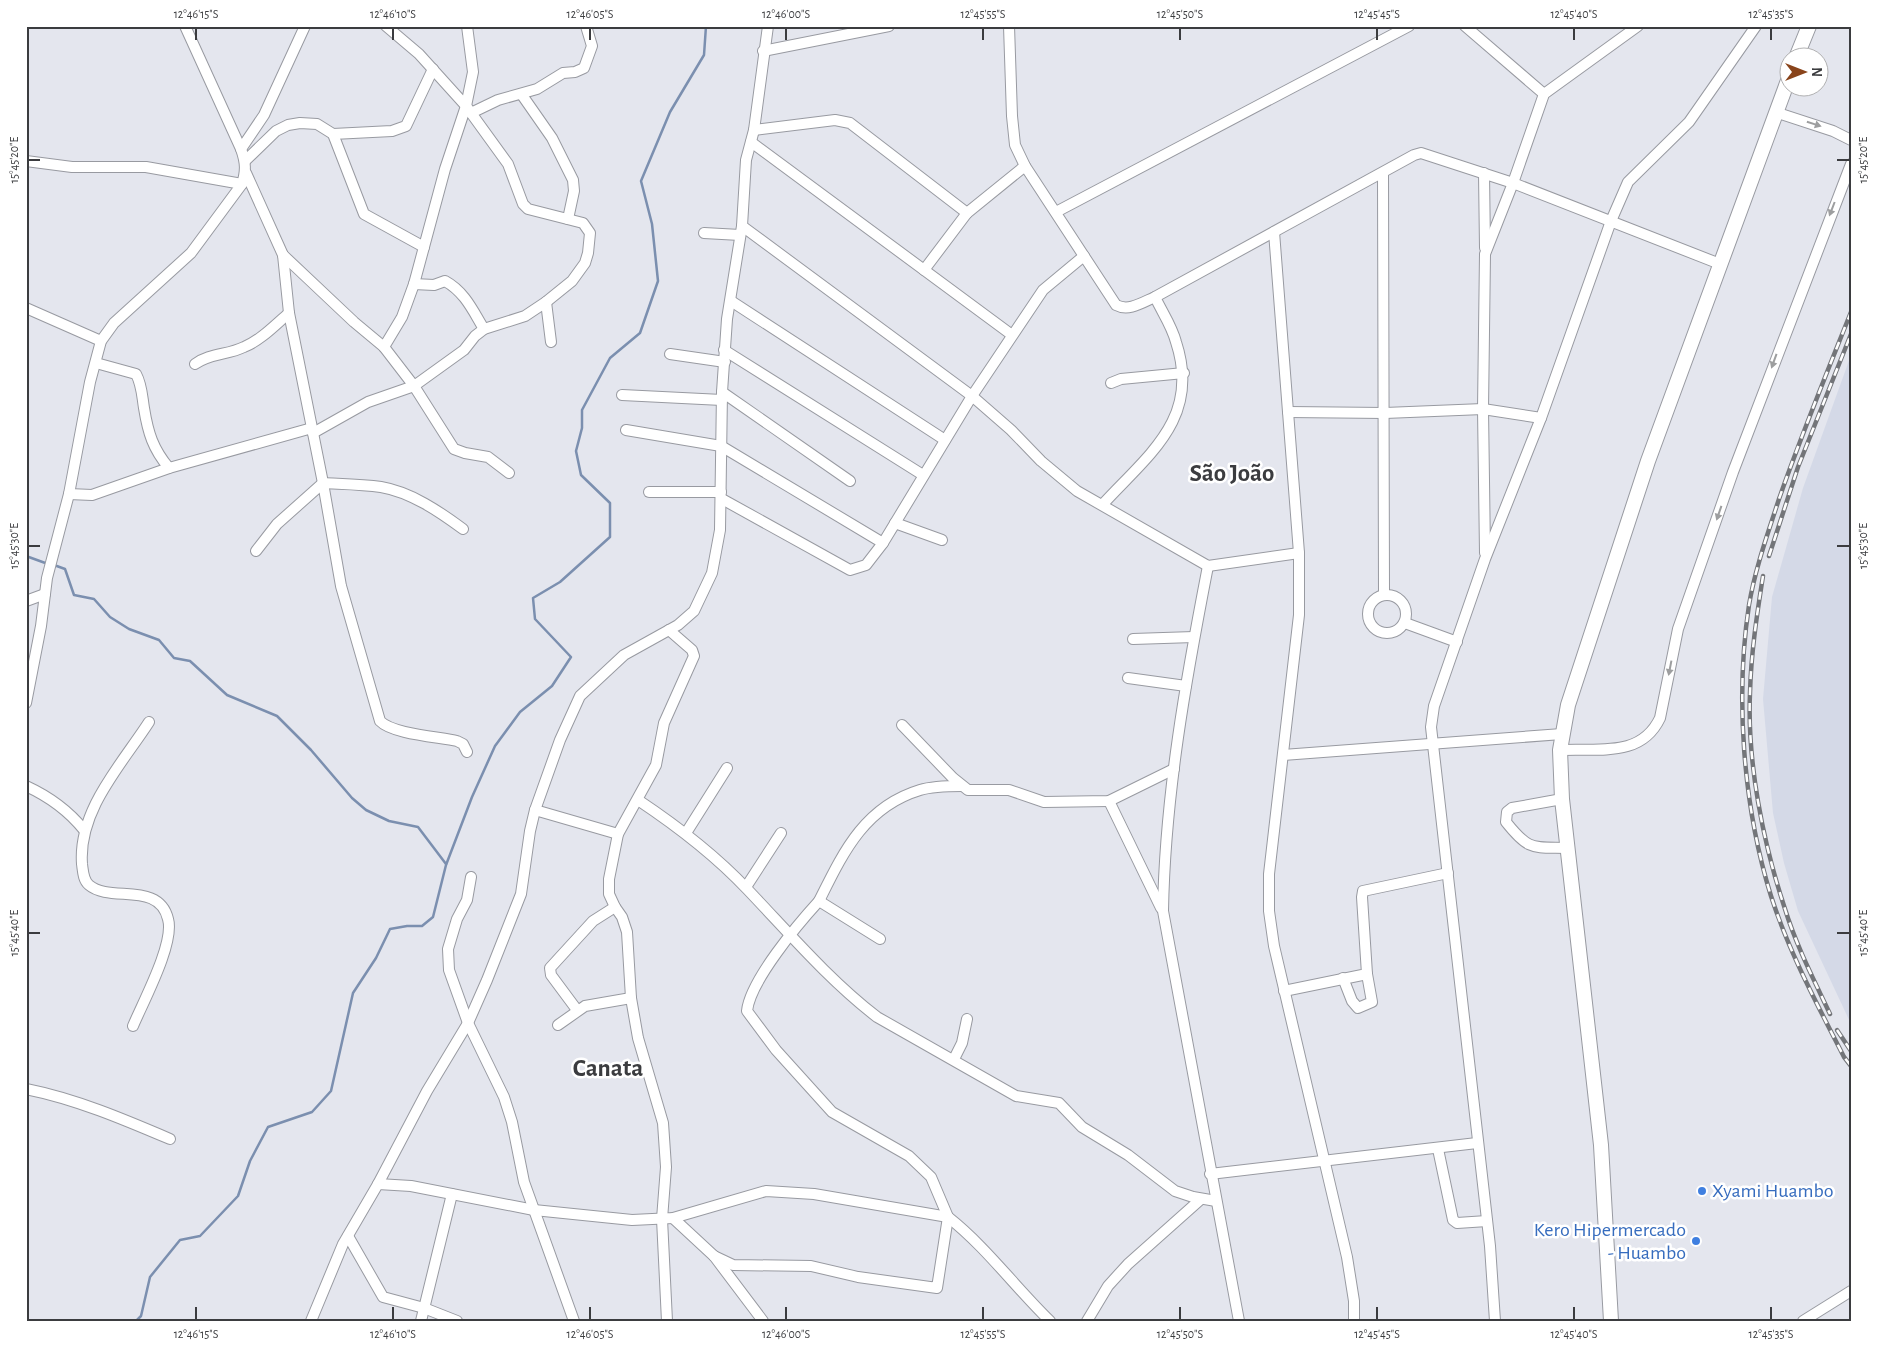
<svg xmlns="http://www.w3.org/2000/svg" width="1877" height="1347" font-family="'Alegreya Sans',sans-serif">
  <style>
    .built { fill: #d4d9e7 }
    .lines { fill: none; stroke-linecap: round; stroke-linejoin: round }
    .stream { stroke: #7b8faf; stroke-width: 2.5 }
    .minor-casing { stroke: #989aa1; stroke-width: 12 }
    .major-casing { stroke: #989aa1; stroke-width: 16 }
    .minor { stroke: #fff; stroke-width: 10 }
    .major { stroke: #fff; stroke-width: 14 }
    .rail-casing { stroke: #737579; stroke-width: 4.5 }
    .rail { stroke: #fff; stroke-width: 2.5; stroke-dasharray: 8; stroke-linecap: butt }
    .oneway { fill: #9d9e9f }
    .ticks { fill: none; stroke: #3b3c3f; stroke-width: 2 }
    .shop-dot { fill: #3f7fe0; stroke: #fff; stroke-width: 2 }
    .labels { text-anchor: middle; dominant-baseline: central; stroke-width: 5; stroke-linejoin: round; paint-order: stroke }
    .shop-label { font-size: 20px; fill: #366cbe; stroke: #fff; text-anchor: start }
    .district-label { font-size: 25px; font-weight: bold; fill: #3b3c3f; stroke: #fff }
    .neatline { fill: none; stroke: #3b3c3f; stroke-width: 2 }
    .ticks-label { font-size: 12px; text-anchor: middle; fill: #3b3c3f }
  </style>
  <rect width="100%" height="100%" fill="#e4e6ee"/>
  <polygon class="built" points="1851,355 1851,1024 1798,911 1784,863 1773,813 1763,699 1772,597 1803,488"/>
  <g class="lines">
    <g class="stream">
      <polyline points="26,556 48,564"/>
      <polyline points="54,565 65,569 74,595 94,599 110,617 129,629 159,640 174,658 190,661 227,695 277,716 311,750 352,798 366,810 389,821 418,827 446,864"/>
      <polyline points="136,1321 141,1316 150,1277 180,1240 200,1236 238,1196 250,1161 268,1127 312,1112 331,1091 353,993 376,958 390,929 407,926 422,926 433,917 446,865 472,797 495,746 520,712 552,686 571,657 535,619 533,598 560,582 610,537 610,503 581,475 576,451 582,428 582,410 610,358 640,333 658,281 652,224 641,181 670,112 704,55 706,26"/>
    </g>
    <defs>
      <g id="minor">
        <path d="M1009,26L1012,116L1015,145L1025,166L1116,305C1129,312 1143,302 1155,297L1414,155L1421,153L1513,183L1720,264"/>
        <polyline points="1465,26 1544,94"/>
        <polyline points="763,51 889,26"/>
        <polyline points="522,95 552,138 573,180 574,191 568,219"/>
        <polyline points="1775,112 1833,131 1851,140"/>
        <polyline points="471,113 498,100 537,89 563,73 575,72 584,68 592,46 586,26"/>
        <polyline points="754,130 835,120 850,123 967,213 1025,166"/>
        <polyline points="333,134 392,131 406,126 433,69"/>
        <polyline points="751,142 1012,335"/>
        <polyline points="241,149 264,115 305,26"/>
        <polyline points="26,161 72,167 146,167 242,184"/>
        <polyline points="245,161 276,131 288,125 300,123 317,124 333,134 364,214 424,247"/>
        <path d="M246,173L283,255L289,313L323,483L341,586L380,721C392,734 440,737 457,741L463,744L467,752"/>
        <polyline points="1484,173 1485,248"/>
        <polyline points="1383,174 1384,594"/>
        <polyline points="1056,212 1409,26"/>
        <polyline points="742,226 972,396 1011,430 1041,461 1077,491 1208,566 1299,553"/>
        <polyline points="1274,232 1299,553 1299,615 1269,874 1269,911 1274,946 1347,1257 1354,1301 1354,1321"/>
        <polyline points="704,233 740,235"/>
        <polyline points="283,255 354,322 384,347 414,386 454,449 465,453 488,457 509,473"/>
        <polyline points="924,270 967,213"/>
        <path d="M414,284L434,285L445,281C465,292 473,311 484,329"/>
        <polyline points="731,301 945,440"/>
        <polyline points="546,302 551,342"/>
        <polyline points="26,308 101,341"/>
        <polyline points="384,347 402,317 414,284 445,169 466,106 473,72 467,26"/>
        <polyline points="724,350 923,475"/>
        <polyline points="670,354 725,362"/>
        <path d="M96,363L136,374C142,385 142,396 144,408C148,433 153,449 169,468"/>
        <path d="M195,364C210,353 228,355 244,347C261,340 275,325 289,313"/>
        <polyline points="1111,383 1121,379 1184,373"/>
        <polyline points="722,392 850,481"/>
        <polyline points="622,395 722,400"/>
        <polyline points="1288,412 1385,413 1483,409 1541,418"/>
        <polyline points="626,430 721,446 883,543"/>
        <polyline points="313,433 368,402 414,386 464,350 475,336 484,329 525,316 546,302 572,281 585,263 588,253 590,233 583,223 528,209 523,204 508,164 466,106 419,54 386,26"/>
        <polyline points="649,492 721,492"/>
        <polyline points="69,494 92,495 169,468 312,428"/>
        <polyline points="722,499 850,570 866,565 883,543 972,396 1043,290 1084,256"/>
        <path d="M1103,504C1149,454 1201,418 1176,342C1172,326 1162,312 1155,297"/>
        <polyline points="895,523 942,540"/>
        <path d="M256,551L277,524L323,483C342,484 362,484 381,487C411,492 440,512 463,529"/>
        <polyline points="1485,553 1483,409 1485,254 1513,183 1544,94 1638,26"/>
        <path d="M1208,566C1186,679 1165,795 1163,911L1239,1321"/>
        <circle cx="1387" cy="614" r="19"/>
        <polyline points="26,601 45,594"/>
        <polyline points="1405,623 1457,642"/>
        <polyline points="1133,639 1194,637"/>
        <polyline points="1128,678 1186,686"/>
        <path d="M26,703L41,626L47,578L69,494L90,382L101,341L114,323L191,253L242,184C246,171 246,163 241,149L185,26"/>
        <polyline points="902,725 953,778 968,790 1009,790 1044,802 1109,801 1174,769"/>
        <path d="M1560,750C1599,748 1641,758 1660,718L1678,629L1733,472L1851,164"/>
        <polyline points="1283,755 1562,734"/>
        <path d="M26,786C50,797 68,810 84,830"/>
        <path d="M1562,799L1512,808L1507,812L1506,822C1529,851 1532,847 1567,848"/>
        <path d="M638,800C677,826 714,854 747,889C789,933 829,980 877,1017L1016,1096L1059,1103L1082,1127L1128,1155L1175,1191L1193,1197L1216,1201"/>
        <polyline points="1109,801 1161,908"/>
        <polyline points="535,810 618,834"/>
        <polyline points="686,833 727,768"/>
        <polyline points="471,877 467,900 457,919 448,949 449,970 468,1023 504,1097 512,1122 524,1182 574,1321"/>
        <polyline points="746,887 781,833"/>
        <path d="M819,901C843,853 864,807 920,790C933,786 948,786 962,786"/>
        <polyline points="1343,978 1352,1001 1358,1008 1372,1002 1367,974"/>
        <polyline points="1284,991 1367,974 1362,897 1363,891 1448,873"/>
        <polyline points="577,1010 551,975 550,968 593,921 615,907"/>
        <polyline points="558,1025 585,1006 631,998"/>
        <path d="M133,1026C143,1002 175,943 168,919C159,881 110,903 89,885C83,880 83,871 82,864C78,810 122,764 149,722"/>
        <polyline points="954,1059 962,1043 967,1019"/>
        <path d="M26,1089C76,1099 123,1119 170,1139"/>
        <polyline points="1438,1149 1453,1220 1457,1223 1487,1221"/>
        <polyline points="1210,1174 1477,1143"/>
        <polyline points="378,1184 427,1091 468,1023 487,980 521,894 530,831 535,810 560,740 580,696 624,655 678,625 694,611 712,573 720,530 722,392 727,319 742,226 746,160 754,130 768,26"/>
        <polyline points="673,1218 714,1256 763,1321"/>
        <polyline points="348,1236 383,1297 424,1308 457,1321"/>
        <path d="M714,1256L733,1265L811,1266L858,1277L937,1288L948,1217L931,1177L909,1156L832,1112L776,1050L747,1011C750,981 798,924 819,901L880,939"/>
        <path d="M311,1321L343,1244L378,1184L411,1186L534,1210L632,1220L673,1218L766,1191L814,1194L948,1217C986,1247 1015,1287 1050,1321"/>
        <polyline points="421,1321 452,1194"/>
        <polyline points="667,1321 662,1219 666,1167 663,1123 638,1038 631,998 627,932 622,917 615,907 609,894 609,879 618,834 656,765 664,723 694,656 692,650 669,630"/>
        <polyline points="1087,1321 1108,1286 1128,1264 1201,1199"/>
        <polyline points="1495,1321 1490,1246 1431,727 1434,706 1485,559 1541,418 1611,221 1628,182 1689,122 1756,26"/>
        <polyline points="1803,1321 1851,1291"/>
      </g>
      <g id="major">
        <polyline points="1796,58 1809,26"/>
        <polyline points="1611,1321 1601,1145 1562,799 1560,750 1568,705 1648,461 1790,75"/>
      </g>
    </defs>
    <use href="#minor" class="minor-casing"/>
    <use href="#major" class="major-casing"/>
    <use href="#minor" class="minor"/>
    <use href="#major" class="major"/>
    <defs>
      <g id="rail">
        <path d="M1851,312C1826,375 1801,436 1779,499C1768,533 1755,569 1749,605C1735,697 1743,806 1771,896C1789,952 1817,1004 1844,1057L1851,1066"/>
        <polyline points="1769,556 1798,467 1851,334"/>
        <path d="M1763,576C1757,614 1751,653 1750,693C1747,762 1763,843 1785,909C1796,945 1814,980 1830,1014"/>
        <polyline points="1837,1030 1851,1051"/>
      </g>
    </defs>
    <use href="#rail" class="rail-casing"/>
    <use href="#rail" class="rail"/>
  </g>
  <defs><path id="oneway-solid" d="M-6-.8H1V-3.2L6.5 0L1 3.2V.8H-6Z" transform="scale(1.25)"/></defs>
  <g class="oneway">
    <use href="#oneway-solid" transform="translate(1814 124) rotate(18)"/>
    <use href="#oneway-solid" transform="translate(1832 209) rotate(111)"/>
    <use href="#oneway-solid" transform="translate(1774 361) rotate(110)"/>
    <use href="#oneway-solid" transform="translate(1719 513) rotate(109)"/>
    <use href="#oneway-solid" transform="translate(1670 668) rotate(101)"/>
  </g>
  <path class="ticks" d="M196,28V40M393,28V40M590,28V40M786,28V40M983,28V40M1180,28V40M1377,28V40M1574,28V40M1771,28V40M28,160H40M1837,160H1850M28,546H40M1837,546H1850M28,933H40M1837,933H1850M196,1307V1320M393,1307V1320M590,1307V1320M786,1307V1320M983,1307V1320M1180,1307V1320M1377,1307V1320M1574,1307V1320M1771,1307V1320"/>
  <g class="shop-dot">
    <circle cx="1702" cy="1191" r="5"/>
    <circle cx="1696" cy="1241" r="5"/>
  </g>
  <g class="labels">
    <g class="shop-label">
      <text x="1712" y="1191">Xyami Huambo</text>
      <text x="1686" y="1230" text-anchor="end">Kero Hipermercado<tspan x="1686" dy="23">- Huambo</tspan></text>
    </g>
    <g class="district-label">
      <text x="1232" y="473">São João</text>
      <text x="608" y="1068">Canata</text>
    </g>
  </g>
  <rect width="1877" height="1347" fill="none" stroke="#ffffff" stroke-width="55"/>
  <g transform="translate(1804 72) rotate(90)"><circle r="24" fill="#ffffff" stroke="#b1b1b2"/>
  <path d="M0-4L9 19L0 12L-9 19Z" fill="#89441b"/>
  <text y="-8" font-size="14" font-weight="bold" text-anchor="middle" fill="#3b3c3f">N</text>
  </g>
  <rect x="28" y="28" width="1822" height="1292" class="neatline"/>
  <g class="ticks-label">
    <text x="196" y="18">12°46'15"S</text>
    <text x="393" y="18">12°46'10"S</text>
    <text x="590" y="18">12°46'05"S</text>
    <text x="786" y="18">12°46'00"S</text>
    <text x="983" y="18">12°45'55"S</text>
    <text x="1180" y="18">12°45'50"S</text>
    <text x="1377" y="18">12°45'45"S</text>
    <text x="1574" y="18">12°45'40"S</text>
    <text x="1771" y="18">12°45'35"S</text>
    <text transform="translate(1863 160) rotate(-90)" y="4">15°45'20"E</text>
    <text transform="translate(14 160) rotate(-90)" y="4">15°45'20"E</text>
    <text transform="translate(1863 546) rotate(-90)" y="4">15°45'30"E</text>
    <text transform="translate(14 546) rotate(-90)" y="4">15°45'30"E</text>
    <text transform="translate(1863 933) rotate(-90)" y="4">15°45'40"E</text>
    <text transform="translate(14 933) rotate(-90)" y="4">15°45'40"E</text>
    <text x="196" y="1338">12°46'15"S</text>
    <text x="393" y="1338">12°46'10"S</text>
    <text x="590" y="1338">12°46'05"S</text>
    <text x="786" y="1338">12°46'00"S</text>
    <text x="983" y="1338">12°45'55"S</text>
    <text x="1180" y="1338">12°45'50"S</text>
    <text x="1377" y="1338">12°45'45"S</text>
    <text x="1574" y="1338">12°45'40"S</text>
    <text x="1771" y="1338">12°45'35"S</text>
  </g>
</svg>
